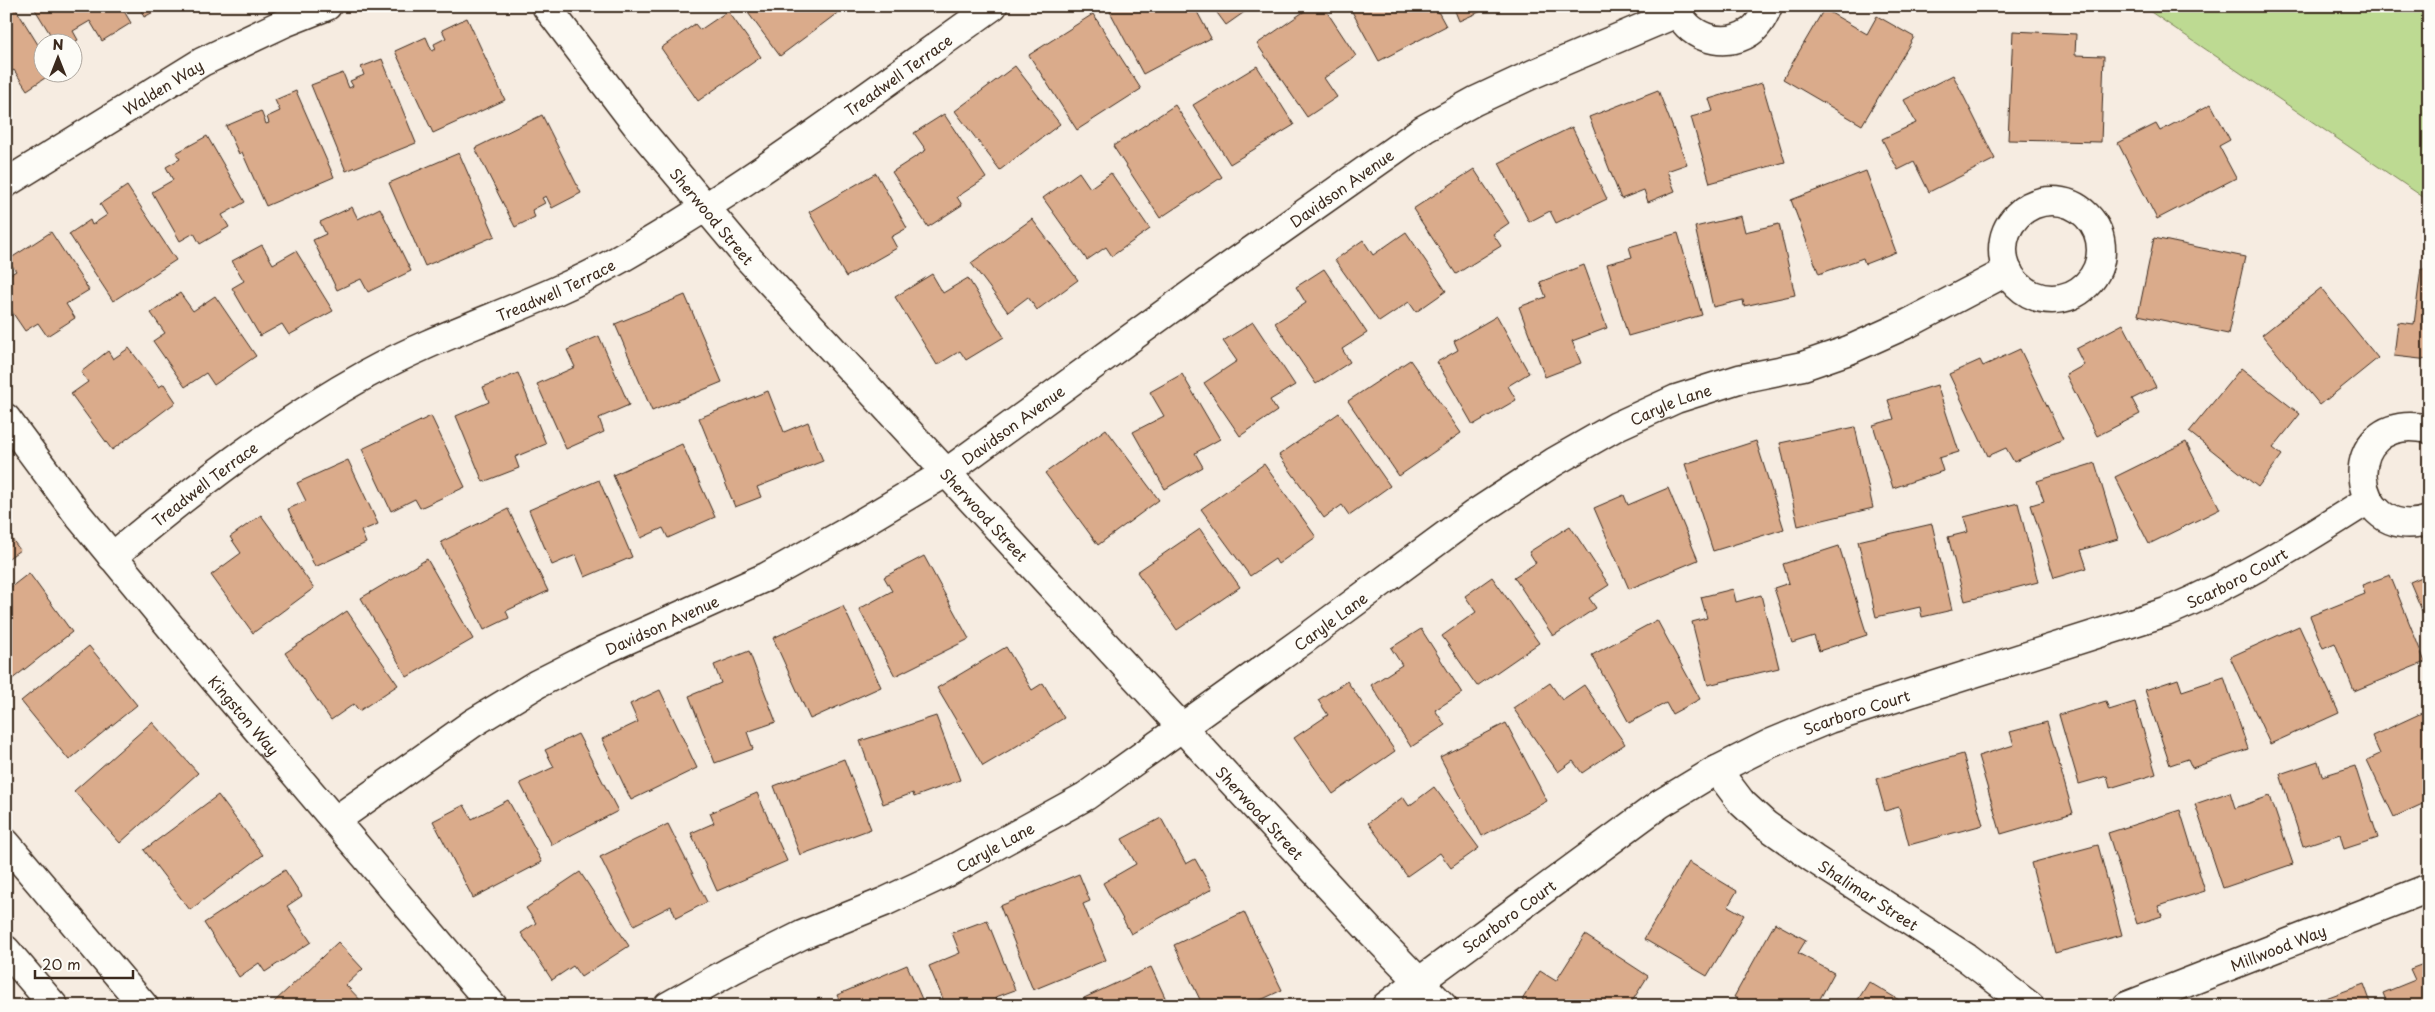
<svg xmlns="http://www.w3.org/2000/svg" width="2435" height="1012" font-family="'Playpen Sans',sans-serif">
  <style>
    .green { fill: #bdda92; stroke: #7c8258 }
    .building { fill: #daab8b; stroke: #3b2a1e }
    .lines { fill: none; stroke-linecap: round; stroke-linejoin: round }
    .minor-casing { stroke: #3b2a1e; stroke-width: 31 }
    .major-casing { stroke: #3b2a1e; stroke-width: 31 }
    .minor { stroke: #fdfcf7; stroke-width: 28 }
    .major { stroke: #fdfcf7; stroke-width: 28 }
    .labels { text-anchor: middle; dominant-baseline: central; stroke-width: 4; stroke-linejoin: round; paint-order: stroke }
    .street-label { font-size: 15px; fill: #3b2a1e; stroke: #fdfcf7 }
  </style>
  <rect width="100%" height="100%" fill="#f6ece1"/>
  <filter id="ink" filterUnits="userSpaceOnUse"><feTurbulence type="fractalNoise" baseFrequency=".02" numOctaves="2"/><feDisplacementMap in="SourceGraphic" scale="10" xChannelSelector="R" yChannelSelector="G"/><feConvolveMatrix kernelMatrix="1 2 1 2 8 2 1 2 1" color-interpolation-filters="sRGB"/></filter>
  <g filter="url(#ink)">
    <polygon class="green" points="2142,6 2429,6 2429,201"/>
    <g class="building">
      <polygon points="14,6 42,51 42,72 54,72 27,90 14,70 6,75 6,11"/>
      <polygon points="33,6 121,6 131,23 102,41 90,21 73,31 78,40 72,43 55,42"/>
      <polygon points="139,6 165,6 144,17"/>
      <polygon points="743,6 836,6 840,11 780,56"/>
      <polygon points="1107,6 1194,6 1211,38 1143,74"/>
      <polygon points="1212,6 1253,6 1226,25"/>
      <polygon points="1312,6 1323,6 1356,56 1324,78 1337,97 1307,117 1257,44"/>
      <polygon points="1349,6 1435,6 1446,26 1379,61"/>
      <polygon points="1453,6 1493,6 1459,21"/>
      <polygon points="1824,9 1867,34 1877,16 1914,37 1862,125 1783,79"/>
      <polygon points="728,11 761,57 698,101 661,48 695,24 700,30"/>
      <polygon points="1093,14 1141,89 1077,130 1029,55"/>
      <polygon points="467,18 505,100 433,133 395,51 426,37 432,51 436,49 434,44 446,38 442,30"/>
      <polygon points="2013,31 2076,34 2075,55 2104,56 2101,142 2008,140"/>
      <polygon points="382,59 416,143 346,171 311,85 343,73 349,88 353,86 350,81 364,75 361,67"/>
      <polygon points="1015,66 1060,124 1000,170 955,111"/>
      <polygon points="1257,66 1294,125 1230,164 1193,105"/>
      <polygon points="1953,75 1995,159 1929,192 1914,162 1898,170 1882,139 1916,123 1904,100"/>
      <polygon points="1762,83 1785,162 1710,183 1691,117 1713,111 1709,99"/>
      <polygon points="1658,90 1687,164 1667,171 1675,191 1648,202 1644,190 1621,199 1589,117"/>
      <polygon points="296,91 334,177 266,206 242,152 239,154 226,126 261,111 266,124 269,123 267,117 280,111 275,100"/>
      <polygon points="2211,104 2230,140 2219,146 2236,178 2157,219 2118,143 2156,124 2160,131"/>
      <polygon points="1175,105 1222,177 1160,218 1113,146"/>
      <polygon points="944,114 986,178 957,197 962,205 928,227 892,172 926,150 914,133"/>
      <polygon points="542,115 581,193 552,208 546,196 542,198 545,203 532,210 535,217 515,227 475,148"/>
      <polygon points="1572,127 1607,199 1556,223 1550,211 1529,222 1499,163"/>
      <polygon points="207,136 245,202 222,215 229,227 200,244 194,233 180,241 152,192 173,180 166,167 180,159 176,153"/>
      <polygon points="459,153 495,236 425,266 389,183"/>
      <polygon points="1474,169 1509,223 1493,234 1501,246 1456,274 1413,209"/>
      <polygon points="1866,171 1896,252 1865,264 1863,258 1819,274 1791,200"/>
      <polygon points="1079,172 1090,188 1111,173 1150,229 1112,256 1106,247 1087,260 1043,198"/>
      <polygon points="876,173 907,228 891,237 897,248 846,277 809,212"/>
      <polygon points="127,186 176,260 113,301 69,234 90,220 92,225 107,215 100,204"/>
      <polygon points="352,207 358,219 380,208 411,271 368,292 361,279 337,290 313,240 326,234 320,222"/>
      <polygon points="1741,216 1745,232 1779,224 1795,295 1744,306 1743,300 1713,307 1695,227"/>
      <polygon points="1032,219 1078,280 1037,310 1028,297 1008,312 971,263"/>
      <polygon points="51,232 89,290 66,304 75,318 47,336 38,323 25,331 6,303 6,277 16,271 8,260"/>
      <polygon points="1406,232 1446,291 1416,312 1409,302 1379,322 1335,260 1363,240 1373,255"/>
      <polygon points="1678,233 1702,315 1628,336 1607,264 1632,257 1629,247"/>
      <polygon points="2154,238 2245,257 2228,334 2138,315"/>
      <polygon points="262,245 273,264 296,251 333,311 289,335 282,324 260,336 232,288 244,281 232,261"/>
      <polygon points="1584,265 1607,328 1572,341 1581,363 1545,377 1519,307 1546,297 1540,282"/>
      <polygon points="1324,269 1367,333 1342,349 1350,362 1316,384 1275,323 1306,303 1296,287"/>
      <polygon points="2421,269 2429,270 2429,360 2394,356 2398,322 2414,324"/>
      <polygon points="932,274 943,293 968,278 1004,337 966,360 960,351 937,365 895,297"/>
      <polygon points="2321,288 2378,358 2320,405 2262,335"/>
      <polygon points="180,293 193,311 215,296 256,356 214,385 206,373 185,387 153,341 165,333 151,313"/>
      <polygon points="685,295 722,382 652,411 615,324"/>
      <polygon points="1497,316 1529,373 1508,386 1516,400 1473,425 1437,362 1458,350 1454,341"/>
      <polygon points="1253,322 1295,385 1270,400 1277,411 1240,436 1204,383 1237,361 1223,341"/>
      <polygon points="2123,324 2156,387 2132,399 2140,414 2097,436 2066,375 2084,365 2076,349"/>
      <polygon points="599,336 629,405 599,418 604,432 566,449 537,384 575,367 567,350"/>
      <polygon points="129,348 159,387 164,384 176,402 112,450 71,394 88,382 81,372 108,351 113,359"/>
      <polygon points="2020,349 2063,439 2014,462 2006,448 1988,456 1949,374 1980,360 1983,366"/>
      <polygon points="1410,360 1461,433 1399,476 1348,401"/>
      <polygon points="2241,368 2300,414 2273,448 2282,455 2258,487 2189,432"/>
      <polygon points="518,373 546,444 515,457 519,468 483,482 456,416 489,402 483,387"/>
      <polygon points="1182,374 1220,439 1195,453 1203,467 1165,489 1133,432 1164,416 1150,392"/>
      <polygon points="1937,385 1959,452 1939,458 1943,471 1893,488 1873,425 1894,419 1888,400"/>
      <polygon points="768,391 784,432 808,422 823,461 757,487 761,497 735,507 699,418"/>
      <polygon points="1339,413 1390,486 1349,515 1342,505 1324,518 1279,455"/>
      <polygon points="431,416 465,487 420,508 415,499 391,511 362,449"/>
      <polygon points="1855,427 1873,508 1798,526 1780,443"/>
      <polygon points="1106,429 1159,500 1098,545 1045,473"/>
      <polygon points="1756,441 1784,529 1713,551 1685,464"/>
      <polygon points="2186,442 2220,509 2149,544 2115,477"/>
      <polygon points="682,444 715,517 668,538 663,528 641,538 613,475"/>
      <polygon points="348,460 378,524 361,531 366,543 315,567 288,509 306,501 297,483"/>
      <polygon points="2095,463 2118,539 2081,550 2087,568 2054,578 2031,505 2044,501 2037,481"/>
      <polygon points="1264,464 1316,537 1278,564 1275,559 1250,576 1201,509"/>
      <polygon points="599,480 632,557 585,577 576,555 552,565 529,510"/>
      <polygon points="1668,488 1698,560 1629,589 1594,508 1624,495 1628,505"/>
      <polygon points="2018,503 2038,582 1965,601 1948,537 1968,532 1964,517"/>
      <polygon points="508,509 548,591 506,611 509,618 484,630 441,542"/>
      <polygon points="261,515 314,588 253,633 211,575 241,553 230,537"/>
      <polygon points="1932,524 1952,610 1922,617 1920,607 1876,617 1858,541"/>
      <polygon points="1570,526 1609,585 1589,598 1596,608 1553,636 1514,577 1536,563 1529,552"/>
      <polygon points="1200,529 1240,587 1177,630 1137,572"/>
      <polygon points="6,531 20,550 6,560"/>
      <polygon points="1839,546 1867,635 1819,651 1814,636 1792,643 1774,588 1789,583 1783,564"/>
      <polygon points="924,556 969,639 895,676 859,609 892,591 884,577"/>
      <polygon points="427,559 473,639 407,677 361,598"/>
      <polygon points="29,573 72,632 6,684 6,591"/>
      <polygon points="2429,574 2429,627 2410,582"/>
      <polygon points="2390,575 2425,662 2354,691 2335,643 2323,648 2310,616 2365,594 2362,585"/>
      <polygon points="1492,577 1539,643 1477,686 1442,636 1476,612 1465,596"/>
      <polygon points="1733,589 1736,602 1761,595 1779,668 1708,685 1692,622 1707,618 1701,597"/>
      <polygon points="843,606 881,687 810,719 773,638"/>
      <polygon points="347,611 398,685 359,711 354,704 331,720 285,653"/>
      <polygon points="1657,620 1700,699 1672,714 1666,703 1629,723 1592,655"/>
      <polygon points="2299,626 2339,713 2270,744 2230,657"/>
      <polygon points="1421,629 1462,693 1435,710 1445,725 1411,747 1371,685 1402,665 1391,648"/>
      <polygon points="89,646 137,705 69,760 21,701"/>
      <polygon points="1006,647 1032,690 1043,683 1064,718 983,766 937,688"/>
      <polygon points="749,651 776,722 747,732 753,749 715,763 689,696 721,683 714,665"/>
      <polygon points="2224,677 2248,749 2192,768 2188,759 2170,765 2145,690 2178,679 2182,691"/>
      <polygon points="1347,681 1395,751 1333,794 1294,738 1328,715 1318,700"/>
      <polygon points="1550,683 1562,700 1584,685 1625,744 1582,773 1573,761 1558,772 1513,708"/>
      <polygon points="660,690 697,768 631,800 602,739 638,722 630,704"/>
      <polygon points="2106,701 2109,710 2135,702 2156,774 2110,788 2107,776 2079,784 2059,715"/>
      <polygon points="2426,711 2429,717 2429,801 2394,817 2367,760 2380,754 2372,736"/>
      <polygon points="936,716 960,780 914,797 913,793 883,804 860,741"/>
      <polygon points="152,722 198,773 120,843 74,791"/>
      <polygon points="2047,722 2073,813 2001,834 1978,756 2014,745 2010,732"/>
      <polygon points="1506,723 1547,801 1482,836 1440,757"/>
      <polygon points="578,734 618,811 552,845 520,783 554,767 545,750"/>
      <polygon points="1963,754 1983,825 1909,845 1899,807 1885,811 1876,779"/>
      <polygon points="844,759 871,829 800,855 774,786"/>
      <polygon points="2318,761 2322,776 2355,766 2378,838 2344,849 2340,834 2303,846 2280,774"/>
      <polygon points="1434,787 1479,848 1451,868 1440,853 1407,876 1368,823 1403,797 1409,806"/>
      <polygon points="2230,792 2235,808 2270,796 2293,864 2223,888 2195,804"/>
      <polygon points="757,793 787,861 717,891 691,833 714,823 710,813"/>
      <polygon points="218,795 263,855 190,910 144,850"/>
      <polygon points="508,800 542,862 473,898 433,821 464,805 472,819"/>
      <polygon points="2180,810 2205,891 2158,906 2162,916 2137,924 2108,833"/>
      <polygon points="1161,818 1186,864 1195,859 1212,889 1131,934 1103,883 1136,864 1122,839"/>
      <polygon points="668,824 707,902 676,918 671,906 634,925 600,857"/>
      <polygon points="2098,845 2122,935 2055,953 2031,863"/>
      <polygon points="1689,862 1737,891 1728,906 1744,915 1707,976 1644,939"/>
      <polygon points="285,870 302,896 287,906 311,942 265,972 259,963 239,977 204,923"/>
      <polygon points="580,872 629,946 581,977 573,966 552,980 521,933 536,923 526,908"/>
      <polygon points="1079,874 1090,901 1083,904 1106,960 1033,990 1000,906"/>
      <polygon points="1244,912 1282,990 1248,1006 1203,1006 1174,945"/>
      <polygon points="987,920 1015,990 996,997 999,1006 946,1006 929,966 960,953 952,933"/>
      <polygon points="1775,923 1806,940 1798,953 1834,973 1816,1006 1751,1006 1734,997"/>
      <polygon points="1585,935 1648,976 1629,1006 1531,1006 1522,1000 1540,971 1556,981"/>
      <polygon points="338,942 363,969 346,985 366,1006 278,1006 274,1002"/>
      <polygon points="2429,962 2429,1006 2388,1006 2383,993 2415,980 2410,969"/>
      <polygon points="907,965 925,1006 842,1006 837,995"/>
      <polygon points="1151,967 1169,1006 1087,1006 1084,998"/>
      <polygon points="1869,982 1909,1006 1854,1006"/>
      <polygon points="2364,984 2372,1006 2316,1006 2315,1002"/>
      <polygon points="820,998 823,1006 804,1006"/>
    </g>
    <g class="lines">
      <defs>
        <g id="minor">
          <path id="s1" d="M546,6L638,127L748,258L1372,933L1443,1006"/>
          <path d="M1676,6C1685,37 1723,50 1750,32C1759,26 1764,16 1768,6"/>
          <path id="s2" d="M6,183L202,62L284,23L327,6"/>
          <circle cx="2052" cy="250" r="49"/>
          <path id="s3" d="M6,418L78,515L202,665L493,1006"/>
          <path d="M2429,429C2333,409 2348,547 2429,520"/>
          <path id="s4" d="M112,557C193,489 275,425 367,374C448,329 539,305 620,259C751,184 871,93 993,6"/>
          <path id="s5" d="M1717,770L1742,803L1766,825L1814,859L1967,958L2030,1006"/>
          <path id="s6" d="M336,820L473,723L537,684L602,651L766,577L843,534L947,472L1220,273L1424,129L1475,101L1533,74L1677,13"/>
          <path id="s7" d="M668,1006L732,970L802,935L884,902L948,872L1086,796L1305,639L1473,515L1554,462L1617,426L1676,399L1739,379L1803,366L1849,350L1909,323L2008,271"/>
          <path id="s8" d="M1386,1006L1660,804L1713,772L1769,744L1829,719L2166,612C2238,582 2302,542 2368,500"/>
          <path id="s9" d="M2127,1006L2429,888"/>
        </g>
        <g id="major">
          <polyline points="6,843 144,1006"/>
          <polyline points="6,950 54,1006"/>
        </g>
      </defs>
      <use href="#minor" class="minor-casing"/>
      <use href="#major" class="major-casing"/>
      <use href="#minor" class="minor"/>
      <use href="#major" class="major"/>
    </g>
  </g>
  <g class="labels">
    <g class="street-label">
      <text stroke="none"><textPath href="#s4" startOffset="926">Treadwell Terrace</textPath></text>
      <text stroke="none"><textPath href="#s2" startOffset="184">Walden Way</textPath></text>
      <text stroke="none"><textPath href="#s6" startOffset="1191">Davidson Avenue</textPath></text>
      <text stroke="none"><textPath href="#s1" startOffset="268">Sherwood Street</textPath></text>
      <text stroke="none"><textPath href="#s4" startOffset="521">Treadwell Terrace</textPath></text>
      <text stroke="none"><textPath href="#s7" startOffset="1174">Caryle Lane</textPath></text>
      <text stroke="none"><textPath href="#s6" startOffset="786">Davidson Avenue</textPath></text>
      <text stroke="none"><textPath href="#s4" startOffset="118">Treadwell Terrace</textPath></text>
      <text stroke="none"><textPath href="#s1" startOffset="672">Sherwood Street</textPath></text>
      <text stroke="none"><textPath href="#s8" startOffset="962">Scarboro Court</textPath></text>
      <text stroke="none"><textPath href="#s7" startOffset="769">Caryle Lane</textPath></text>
      <text stroke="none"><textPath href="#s6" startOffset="381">Davidson Avenue</textPath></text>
      <text stroke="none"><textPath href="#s8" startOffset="558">Scarboro Court</textPath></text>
      <text stroke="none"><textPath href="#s3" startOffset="381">Kingston Way</textPath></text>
      <text stroke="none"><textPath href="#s1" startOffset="1078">Sherwood Street</textPath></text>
      <text stroke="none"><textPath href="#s7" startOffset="364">Caryle Lane</textPath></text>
      <text stroke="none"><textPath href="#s5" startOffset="198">Shalimar Street</textPath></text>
      <text stroke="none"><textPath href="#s8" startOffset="152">Scarboro Court</textPath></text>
      <text stroke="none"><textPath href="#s9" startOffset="162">Millwood Way</textPath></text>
    </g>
  </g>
  <rect width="2435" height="1012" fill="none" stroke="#fdfcf7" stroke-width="25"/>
  <rect x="12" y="12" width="2410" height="987" fill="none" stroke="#3b2a1e" stroke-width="2" filter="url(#ink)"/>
  <g transform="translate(58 58)"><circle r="24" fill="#fdfcf7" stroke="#afa8a0"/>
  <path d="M0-4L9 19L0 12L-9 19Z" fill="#3b2a1e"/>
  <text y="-8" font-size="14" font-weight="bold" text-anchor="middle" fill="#3b2a1e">N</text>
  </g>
  <path d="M35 970v8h98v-8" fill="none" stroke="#3b2a1e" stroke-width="2.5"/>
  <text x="42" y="970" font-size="15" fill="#3b2a1e" stroke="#fdfcf7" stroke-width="4" paint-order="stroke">20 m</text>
</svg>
